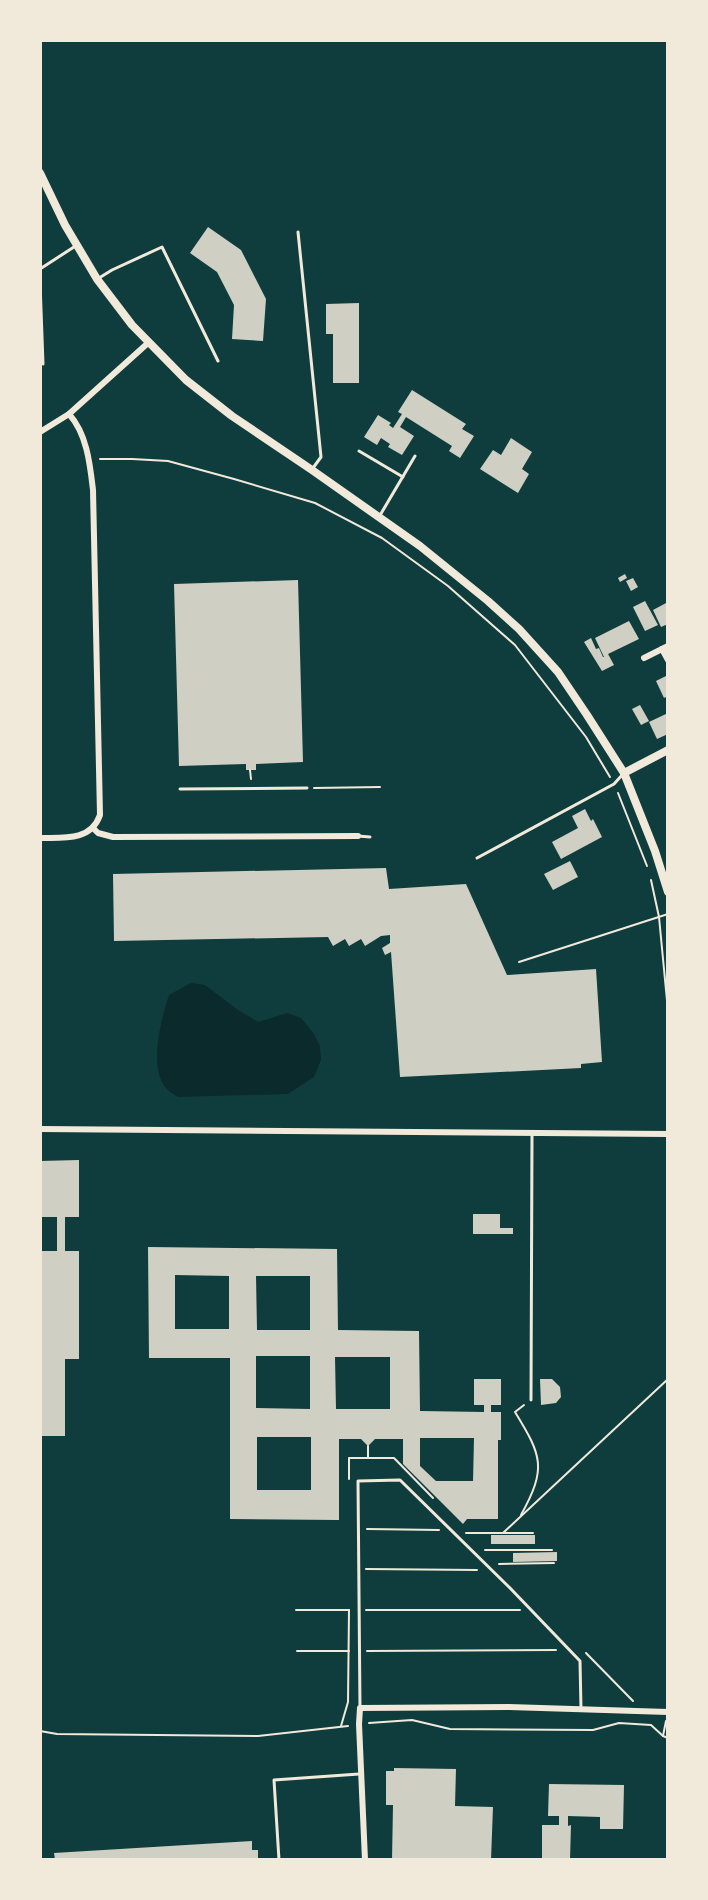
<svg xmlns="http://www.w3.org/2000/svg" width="708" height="1900" font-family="'Archivo Narrow',sans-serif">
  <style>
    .water { fill: #0a2a2b }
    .building { fill: #cfcfc3; fill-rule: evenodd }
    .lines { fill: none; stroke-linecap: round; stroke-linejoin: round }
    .path { stroke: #f1e9da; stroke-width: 2 }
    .service { stroke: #f1e9da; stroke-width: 3 }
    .minor { stroke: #f1e9da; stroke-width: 6 }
    .tertiary { stroke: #f1e9da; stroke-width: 8 }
  </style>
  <rect width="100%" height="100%" fill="#0f3d3e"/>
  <path class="water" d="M191,983L205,985L238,1010L258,1022L287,1013L301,1018L314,1034L320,1046L321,1060L314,1077L288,1094L178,1097C171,1093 164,1088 161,1080C151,1057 162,1017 169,995Z"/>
  <g class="building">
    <polygon points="208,227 241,250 266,299 263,341 232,339 234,305 217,272 190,253"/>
    <polygon points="359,303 359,383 333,383 333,334 326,334 326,304"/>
    <polygon points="412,390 466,424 462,429 474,436 460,458 449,451 452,446 406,417 400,427 414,436 402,455 388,447 390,444 381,438 377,445 364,437 378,415 391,423 389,425 393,428 402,414 398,412"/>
    <polygon points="511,438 532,452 522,469 529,474 518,493 480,469 493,450 501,455"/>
    <polygon points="625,574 627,578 620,582 618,578"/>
    <polygon points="633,578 638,587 631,591 626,581"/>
    <polygon points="298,580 303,762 256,764 256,770 246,770 246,764 179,766 174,584"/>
    <polygon points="645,601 658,625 645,631 633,607"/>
    <polygon points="668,602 668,624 661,627 653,610"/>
    <polygon points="629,621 639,639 608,654 614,665 602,671 584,642 591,638 596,649 599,648 603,657 604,657 595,638"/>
    <polygon points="666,676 668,679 668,696 664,698 656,681"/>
    <polygon points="640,705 649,721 641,725 632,709"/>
    <polygon points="668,713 668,734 657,739 649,722"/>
    <polygon points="585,809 591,821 593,819 602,837 561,859 552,842 578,828 572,816"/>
    <polygon points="570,861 578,877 553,890 544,874"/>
    <polygon points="386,868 389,889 466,884 507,975 596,969 602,1062 581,1064 581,1068 400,1077 391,952 385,955 382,948 390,943 390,935 381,936 365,946 361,939 349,946 345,939 333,946 328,937 114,941 113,874"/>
    <polygon points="79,1160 79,1217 65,1217 65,1251 79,1251 79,1359 65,1359 65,1436 40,1436 40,1251 57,1251 57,1217 40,1217 40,1161"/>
    <polygon points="473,1214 500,1214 500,1228 513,1228 513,1234 473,1234"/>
    <path d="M148,1247L337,1249L338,1330L419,1331L420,1411L484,1412V1405H474V1379H501V1405H491V1412H501V1440H498V1519H467L463,1524L403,1464V1439H375L368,1446L361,1439H339V1520L230,1519V1358H149ZM175,1275L229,1276V1329H175ZM256,1276H310V1330H257ZM256,1356H310V1409L256,1408ZM335,1357H390V1409H336ZM257,1437H311V1490H257ZM420,1438H474L473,1481H436L420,1466Z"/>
    <polygon points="540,1379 552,1379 560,1387 561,1397 556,1403 541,1405"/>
    <rect x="491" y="1535" width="44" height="9"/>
    <polygon points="557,1552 557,1561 513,1562 513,1553"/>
    <polygon points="394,1768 456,1769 455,1806 493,1807 491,1860 392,1860 393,1805 386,1805 386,1771 394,1771"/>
    <polygon points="549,1784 624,1785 623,1829 600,1829 600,1817 568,1816 568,1826 571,1825 570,1860 542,1860 542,1825 559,1825 559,1816 548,1816"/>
    <polygon points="252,1841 252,1850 258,1850 258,1860 55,1860 54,1853"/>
  </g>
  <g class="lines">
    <g class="path">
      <polyline points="100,459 132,459 168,461 234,479 315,503 382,538 448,586 515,645 586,737 610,777"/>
      <polyline points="250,770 251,779"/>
      <polyline points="314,788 380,787"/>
      <polyline points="618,793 647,866"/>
      <polyline points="651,880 659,917 668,1011"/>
      <polyline points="519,962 668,914"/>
      <polyline points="368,1446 368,1458"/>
      <polyline points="349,1479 349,1458 394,1458 433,1498"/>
      <path d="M521,1515C547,1468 542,1456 515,1412L524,1405"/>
      <polyline points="367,1529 439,1530"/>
      <polyline points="466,1533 503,1533 668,1379"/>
      <polyline points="503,1533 533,1533"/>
      <polyline points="485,1550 552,1550"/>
      <polyline points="499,1564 554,1563"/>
      <polyline points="366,1569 477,1570"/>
      <polyline points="296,1610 349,1610"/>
      <polyline points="366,1610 520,1610"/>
      <polyline points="297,1651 349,1651"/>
      <polyline points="367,1651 556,1650"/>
      <polyline points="586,1653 633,1701"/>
      <polyline points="667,1703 668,1673"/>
      <polyline points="369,1723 412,1720 450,1729 593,1730 619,1723 651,1725 663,1736 668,1738"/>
      <polyline points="341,1726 348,1702 349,1610"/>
      <polyline points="40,1731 57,1734 258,1736 348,1726"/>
      <polyline points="663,1736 666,1721"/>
    </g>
    <g class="service">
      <polyline points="298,232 321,457 313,468"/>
      <polyline points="40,269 77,245"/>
      <polyline points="99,278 112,270 162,247 218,361"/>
      <polyline points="40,282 43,364"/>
      <polyline points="359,451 403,477"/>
      <polyline points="379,517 415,456"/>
      <polyline points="180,789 307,788"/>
      <polyline points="358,836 370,837"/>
      <polyline points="477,858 614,784 623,774"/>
      <polyline points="531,1400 532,1135"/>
      <polyline points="360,1707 358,1481 400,1480 510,1588 580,1661 581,1709"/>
      <polyline points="279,1860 274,1780 359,1774"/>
    </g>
    <g class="minor">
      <polyline points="40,432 69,414 148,343"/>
      <polyline points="662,649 668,660"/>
      <polyline points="644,658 668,646"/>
      <polyline points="93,828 98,833 113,837 358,836"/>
      <path d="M40,838C64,838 91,841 100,815L93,490C90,464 87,434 69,414"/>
      <polyline points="40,1129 668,1134"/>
      <polyline points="365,1860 359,1724 360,1708 509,1707 668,1712"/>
    </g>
    <g class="tertiary">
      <polyline points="40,173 65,225 97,279 132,325 186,380 232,416 312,470 420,546 488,601 519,629 558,672 587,715 624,773 655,851 668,892"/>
      <polyline points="624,773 668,750"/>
    </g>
  </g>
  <rect width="708" height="1900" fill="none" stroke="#f1e9da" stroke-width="84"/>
</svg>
